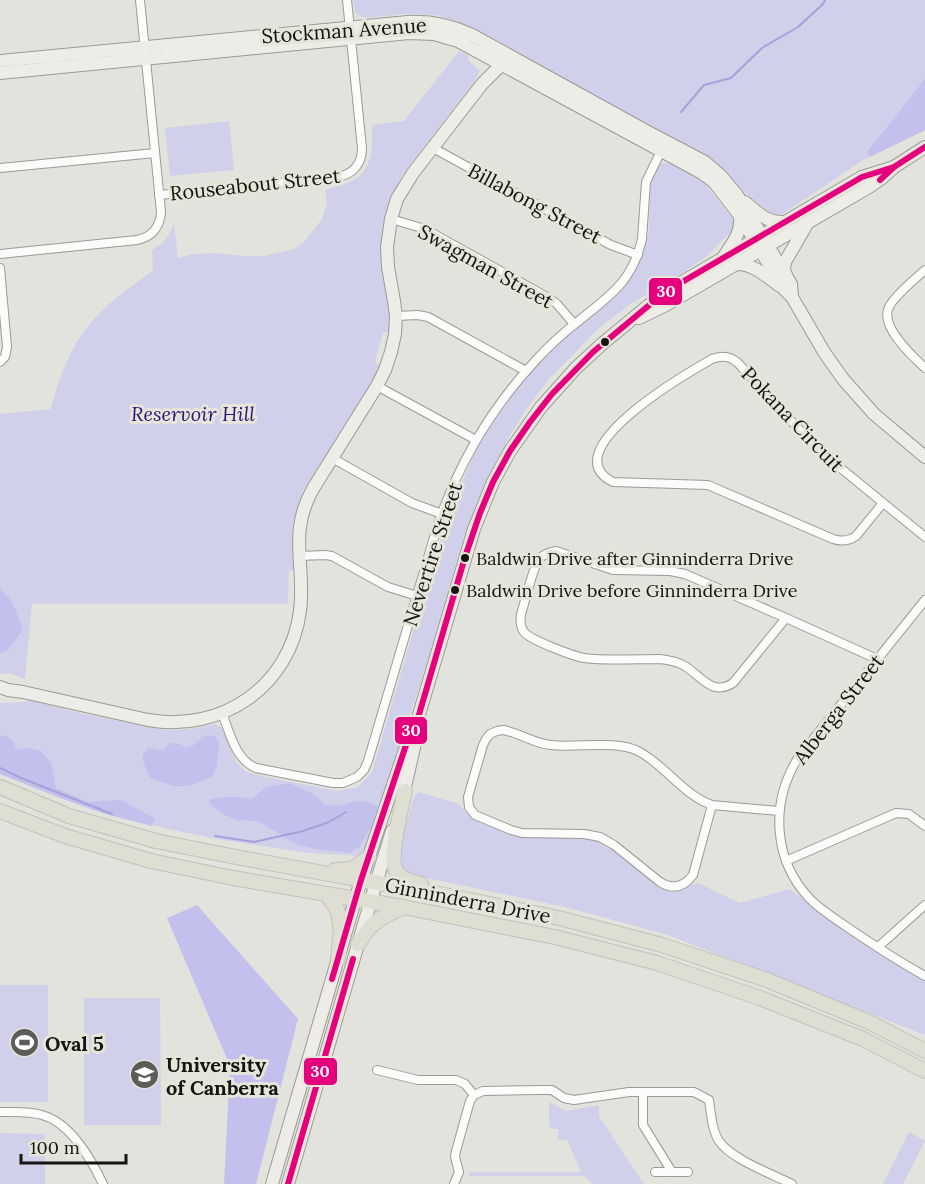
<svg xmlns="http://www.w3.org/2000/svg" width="925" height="1184" font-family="Lora,serif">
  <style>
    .green { fill: #d0d0ea }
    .forest { fill: #c3c0ed }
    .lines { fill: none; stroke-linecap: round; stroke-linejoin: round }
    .stream { stroke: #a5a1da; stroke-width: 2 }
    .street-casing { stroke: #9a9a96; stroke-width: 10 }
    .secondary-casing { stroke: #9a9a96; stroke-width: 14 }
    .primary-casing { stroke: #c1c1bf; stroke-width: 16 }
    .street { stroke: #fbfbfa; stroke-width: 8 }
    .secondary { stroke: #edece6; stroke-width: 12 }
    .primary { stroke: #dfded2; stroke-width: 14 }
    .bus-1-casing { stroke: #e6e5da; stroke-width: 10 }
    .bus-1 { stroke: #e5007d; stroke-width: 6 }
    .bus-dot { fill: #141411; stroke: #e6e5da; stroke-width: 2 }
    .labels { text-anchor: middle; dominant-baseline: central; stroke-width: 6; stroke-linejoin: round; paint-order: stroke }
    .bus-label { font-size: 18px; fill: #141411; stroke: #e6e5da; text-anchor: start }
    .street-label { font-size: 20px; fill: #141411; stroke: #e6e5da }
    .park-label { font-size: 20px; font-style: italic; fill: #2e1577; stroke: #e6e5da }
    .poi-label { font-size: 20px; font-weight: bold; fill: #141411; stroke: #e6e5da; text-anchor: start }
    .line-badge { stroke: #e6e5da; stroke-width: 2 }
    .badge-label { font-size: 16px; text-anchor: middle; font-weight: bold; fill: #fff }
  </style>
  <rect width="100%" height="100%" fill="#e3e3dd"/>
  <g class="green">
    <polygon points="353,0 925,0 925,130 863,160 781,215 771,214 741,189 729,177 663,136 465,24 436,15 404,14 366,18 358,15 355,12"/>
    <path d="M459,51L468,56L469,61L480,71L474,82L402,175L387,210L381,245L383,277L389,304L391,332H383L375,362L382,366L303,491L296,517L294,537L295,570H289L288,604H32L25,679L9,673L0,674V414L51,409C61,368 76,333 109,304C123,292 139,281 153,270L152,250C163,243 169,237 174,224L178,258L193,254L214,253L243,256H264L294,249L304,242L322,219L327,204L325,190C334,187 344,185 353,180C373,170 373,144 372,125L404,121Z"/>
    <polygon points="229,121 234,170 170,176 165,128"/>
    <path d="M662,163H669L704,182L734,221L733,230L706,257L672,280L629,305L601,326L550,378L527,408L512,432L494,466L476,504L456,564L427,663L364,856L309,853L217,839L163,828L99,806L0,768V703C9,702 21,704 30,700L80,713L159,729L175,730L197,728L215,724L221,727L237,763L245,771L261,776L337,791L358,787L372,772L445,522L478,445L511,396L539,363L575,328L613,299L628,282L643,254L649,230L650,188L652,176L656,167Z"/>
    <path d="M419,792L459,804L468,815L485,825L522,836L591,838L608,844L666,889H682L698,883L740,903L790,889C832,924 878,952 925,979V1035L665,934L565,907L408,874L401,866L399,850L414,796Z"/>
    <rect x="0" y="985" width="48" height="117"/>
    <polygon points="84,998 160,998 161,1125 84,1125"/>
    <polygon points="549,1102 566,1111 599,1105 599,1116 644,1184 593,1184 584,1176 469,1176 470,1172 581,1172 567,1140 558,1140 558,1129 552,1129 549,1126"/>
    <polygon points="909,1132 925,1141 903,1184 883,1184"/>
    <polygon points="0,1133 45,1134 45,1184 0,1184"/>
  </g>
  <g class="forest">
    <polygon points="925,79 925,130 870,157 867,152"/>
    <polygon points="0,589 12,601 23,630 8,650 0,653"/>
    <polygon points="0,735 6,736 14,742 16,750 27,748 41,751 51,763 56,788 88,802 122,800 155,819 152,826 105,814 60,798 0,774"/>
    <path d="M206,735L214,736L219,742L217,765L212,777C181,790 181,789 150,778L146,770L142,756L149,748L163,751L170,743L180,744L186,748L194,745Z"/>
    <path d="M290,783L315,795L325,805L339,806L356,801H364L378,806L372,825L359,847L349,853L316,849L298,845L258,821L237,820L225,815L211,805L209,800C227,796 234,796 252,799L266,787L274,786Z"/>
    <polygon points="197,905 298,1019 256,1184 224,1184 230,1066 167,918"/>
  </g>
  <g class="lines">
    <g class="stream">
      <polyline points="681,112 704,85 731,78 762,48 798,27 823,4 825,0"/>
      <polyline points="0,768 21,778 112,814"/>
      <polyline points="215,836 254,842 303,831 329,822 346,812"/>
    </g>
    <defs>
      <g id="street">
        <polyline points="433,148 611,245 638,255"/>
        <polyline points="0,168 155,153"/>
        <path d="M159,195L338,177C353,174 362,164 362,148L347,0"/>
        <polyline points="391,219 425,229 547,297 557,304 574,324"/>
        <path d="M0,254L137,240C152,237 160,227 161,212L140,0"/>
        <polyline points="0,268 7,347 5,357 0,362"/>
        <path d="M925,270C916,278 894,296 889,307C879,326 912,356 925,368"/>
        <polyline points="396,316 418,315 428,317 526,371"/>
        <polyline points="377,386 476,440"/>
        <polyline points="332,458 412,503 442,514"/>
        <path d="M883,503L856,536C849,541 842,542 833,539L708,485L613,482C551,451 689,372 712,359C722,355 730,356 738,363L816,448L925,537"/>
        <polyline points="299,556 325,555 332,556 388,587 417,596"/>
        <path d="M925,600L798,758C770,803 773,860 810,899C821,910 834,918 847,927C872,944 898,961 925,976"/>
        <path d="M786,618L685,574L670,571L613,570L556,551C549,552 544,554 539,559C533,567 525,602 521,614C520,621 520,627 524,632C530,640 573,656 584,658C608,661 636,659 660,659C668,660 676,661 683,665C701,675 711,697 733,683L786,618L877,659"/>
        <path d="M222,713C230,733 235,759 256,768L333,783H343L357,777L364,770L368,761L438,524C459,463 492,407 536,360C548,347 562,334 576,323C609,296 632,283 642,239L646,182L661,151"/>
        <path d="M712,805C683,795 664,764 638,751C615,740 577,748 551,745C535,744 520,733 503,730L497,731L490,734L486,739L483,745L468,797L469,807L475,815L511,830L522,833L584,834L600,837L614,845L660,882C673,890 684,887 693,875L712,805L779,811"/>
        <polyline points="786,861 896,813 909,814 925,826"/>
        <polyline points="878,947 925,905"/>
        <polyline points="377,1070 418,1080 456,1080 465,1084 474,1095"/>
        <polyline points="643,1092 643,1125 672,1172"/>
        <path d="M0,1112C14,1112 29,1111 42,1115C71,1123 91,1159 103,1184"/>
        <polyline points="655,1172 688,1172"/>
        <path d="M454,1184L459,1172L455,1157L456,1151L470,1101L474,1095L483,1091L541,1090H552L564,1098L574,1100L629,1092H694L709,1100C711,1114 712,1130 719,1141C731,1159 772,1174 792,1184"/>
      </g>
      <g id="secondary">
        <path d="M0,61L408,22C431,21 451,25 472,35L646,131L705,162L720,175L737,195L791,284L792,297"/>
        <polyline points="0,73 409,33 434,34 458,41 702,173 714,182 740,216 783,288 792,297 824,352 843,379 874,414 925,457"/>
        <path d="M745,202C758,213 768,224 786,222"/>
        <path d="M723,258C731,245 742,233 740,217"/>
        <path d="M737,264C754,264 767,277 780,286"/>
        <polyline points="786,275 784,270 785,262 807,224"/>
        <polyline points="639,318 664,306 869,187 882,178 894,167 925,147"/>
        <path d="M0,687L8,690L23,692L148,720C221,733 290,687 300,611C306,564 287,533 314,487L377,386L385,370L391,352L395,334L396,316L394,301L388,267L387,247L391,219L397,199L413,173L482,84L502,64V52"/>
        <polyline points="402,800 416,739 418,718 474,529 493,482 510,451 541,407 576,368 602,344 665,292 862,177 894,167"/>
        <polyline points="272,1184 361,880 413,726"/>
        <polyline points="288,1184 376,883 392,831"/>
      </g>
      <g id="primary">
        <polyline points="0,787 69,816 156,841 241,858 450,896 559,918 662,945 767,980 871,1023 925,1051"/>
        <path d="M405,791C402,807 388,857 396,871C401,879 412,882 421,884"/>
        <polyline points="0,811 65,836 151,861 233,878 403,907 555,937 657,963 760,998 863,1039 925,1071"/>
        <polyline points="335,870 352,869 369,857"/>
        <polyline points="326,894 337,909 341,929 338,959"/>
        <polyline points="358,944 370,927 380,919 403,907"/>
      </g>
    </defs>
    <use href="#street" class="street-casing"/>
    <use href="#secondary" class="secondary-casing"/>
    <use href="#primary" class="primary-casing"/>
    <use href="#street" class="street"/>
    <use href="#secondary" class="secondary"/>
    <use href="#primary" class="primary"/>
    <defs>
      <g id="bus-1">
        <polyline points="880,180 894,167 925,147"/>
        <polyline points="332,979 361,880 411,730 418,718 465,557 480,513 493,482 510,451 530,422 552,394 593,352 665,292 862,177 894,167"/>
        <polyline points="288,1184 353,959"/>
      </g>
    </defs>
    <use href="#bus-1" class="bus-1-casing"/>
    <use href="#bus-1" class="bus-1"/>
  </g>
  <defs>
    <symbol id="stadium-disc" viewBox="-11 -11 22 22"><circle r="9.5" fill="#5c5c58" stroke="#e6e5da"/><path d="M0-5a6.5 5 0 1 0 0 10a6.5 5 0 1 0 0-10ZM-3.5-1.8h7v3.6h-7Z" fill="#fff"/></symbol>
    <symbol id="university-disc" viewBox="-11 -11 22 22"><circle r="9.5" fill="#5c5c58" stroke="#e6e5da"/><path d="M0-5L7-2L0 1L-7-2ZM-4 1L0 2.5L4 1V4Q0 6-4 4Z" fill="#fff"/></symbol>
  </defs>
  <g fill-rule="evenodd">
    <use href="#stadium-disc" x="8" y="1026" width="33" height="33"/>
    <use href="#university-disc" x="128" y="1058" width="33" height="33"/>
  </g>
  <g class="bus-dot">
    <circle cx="605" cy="342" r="5"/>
    <circle cx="465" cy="558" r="5"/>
    <circle cx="455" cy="590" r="5"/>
  </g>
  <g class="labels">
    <g class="bus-label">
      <text x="476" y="558">Baldwin Drive after Ginninderra Drive</text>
      <text x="466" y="590">Baldwin Drive before Ginninderra Drive</text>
    </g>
    <g class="street-label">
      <text transform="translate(344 30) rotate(-4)">Stockman Avenue</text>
      <text transform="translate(255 184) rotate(-6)">Rouseabout Street</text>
      <text transform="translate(535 203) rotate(28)">Billabong Street</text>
      <text transform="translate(486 266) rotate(29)">Swagman Street</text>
      <text transform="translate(793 419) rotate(46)">Pokana Circuit</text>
      <text transform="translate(432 554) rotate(-72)">Nevertire Street</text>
      <text transform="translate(838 709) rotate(-52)">Alberga Street</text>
      <text transform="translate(468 900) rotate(11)">Ginninderra Drive</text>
    </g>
    <g class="park-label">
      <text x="193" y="413">Reservoir Hill</text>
    </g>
    <g class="poi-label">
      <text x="45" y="1043">Oval 5</text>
      <text x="166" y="1064">University<tspan x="166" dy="23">of Canberra</tspan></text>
    </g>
  </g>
  <g class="line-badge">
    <rect x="648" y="277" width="35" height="29" rx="6" fill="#e5007d"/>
    <rect x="394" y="716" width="34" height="29" rx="6" fill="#e5007d"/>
    <rect x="303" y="1057" width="35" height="29" rx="6" fill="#e5007d"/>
  </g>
  <g class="badge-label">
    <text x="666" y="297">30</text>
    <text x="411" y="736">30</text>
    <text x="320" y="1077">30</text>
  </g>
  <path d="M21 1154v9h105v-9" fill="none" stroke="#141411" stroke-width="3"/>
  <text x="30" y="1154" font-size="18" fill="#141411" stroke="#e6e5da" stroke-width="4.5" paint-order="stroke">100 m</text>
</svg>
